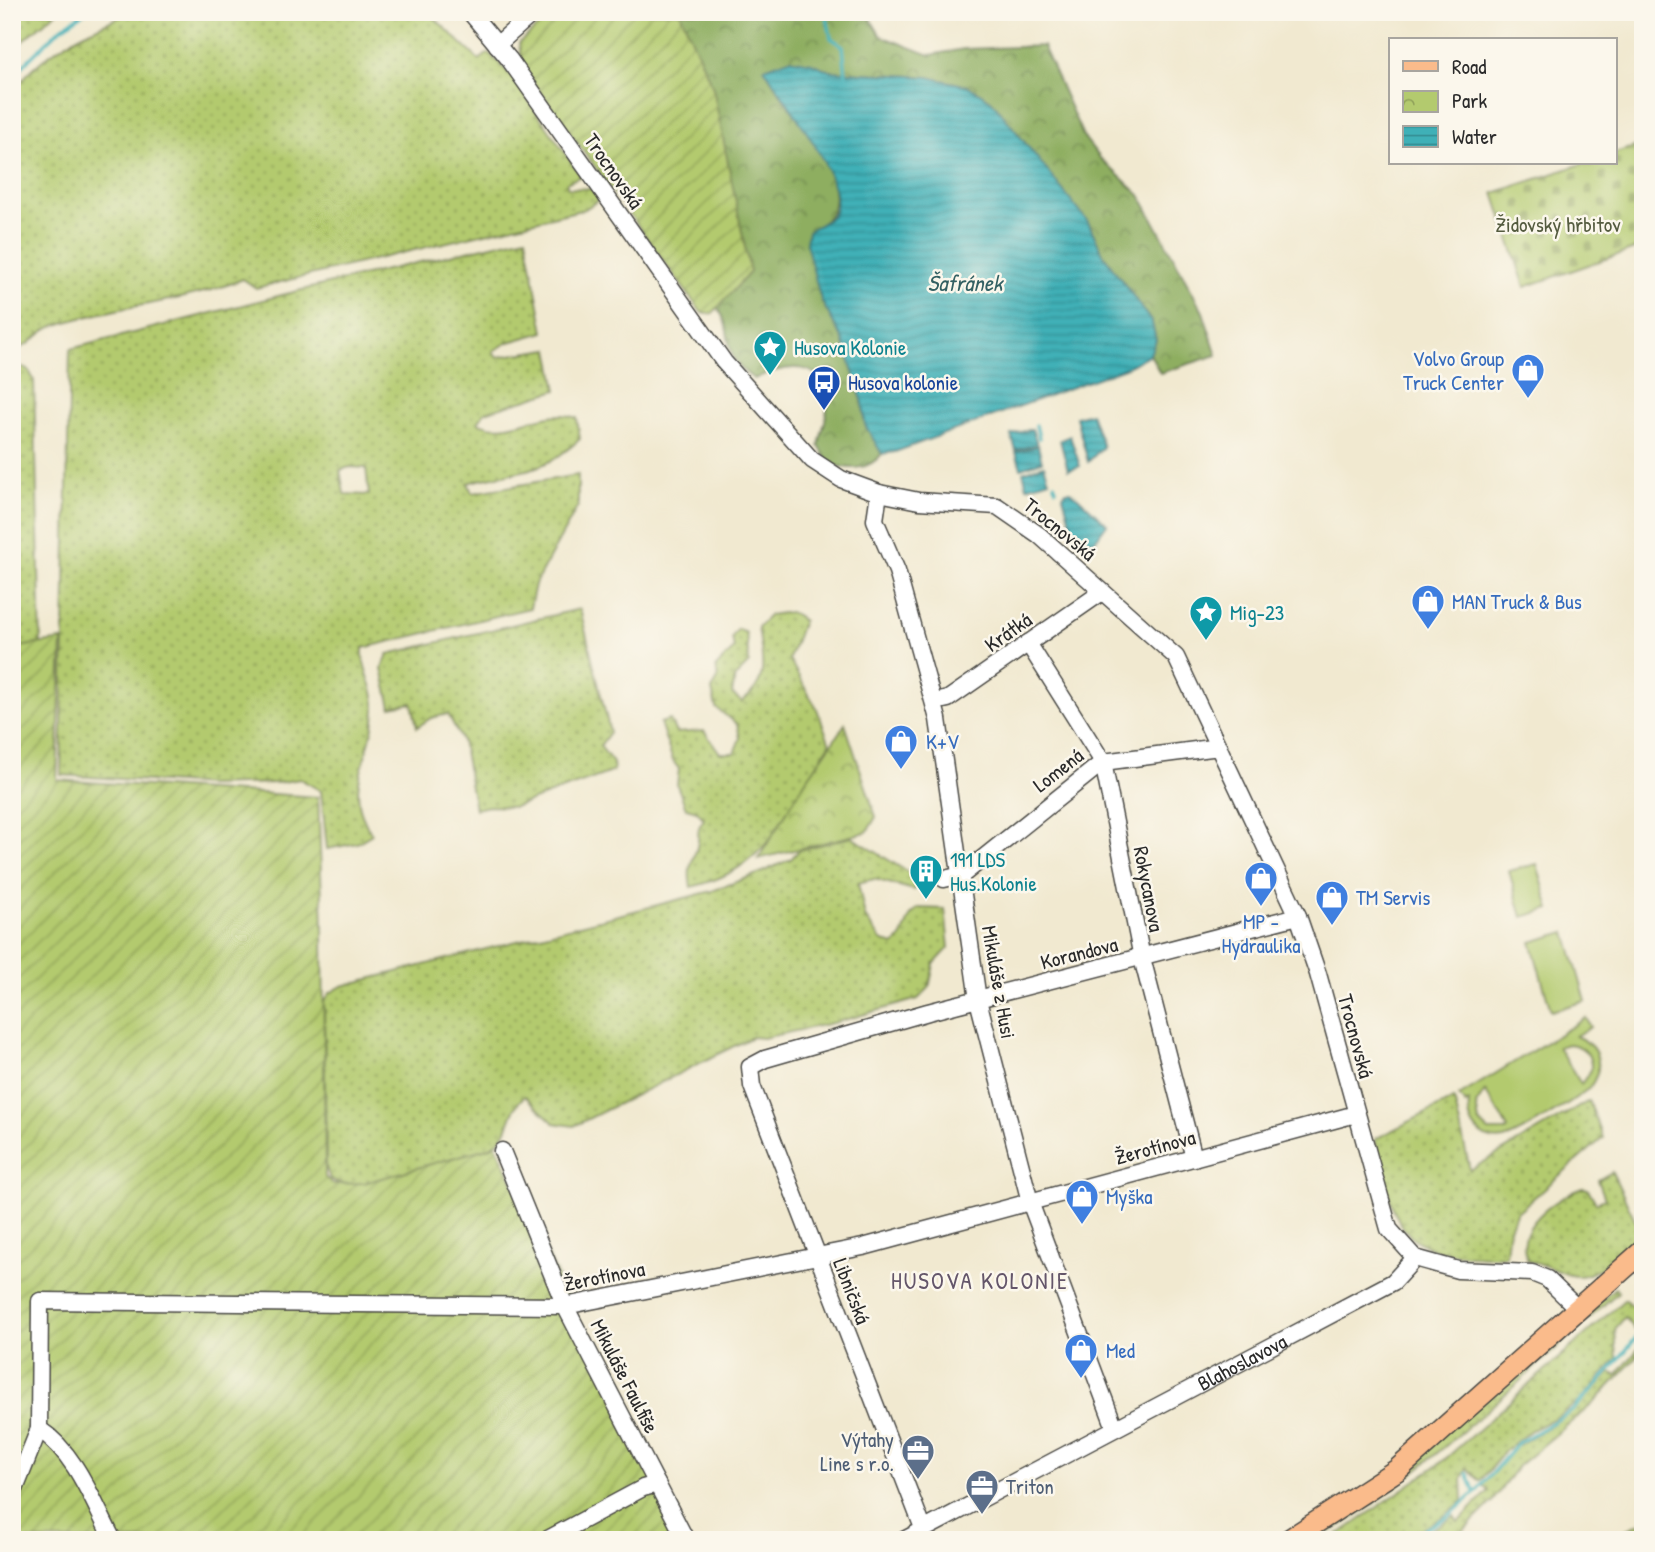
<svg xmlns="http://www.w3.org/2000/svg" width="1655" height="1552" font-family="'Patrick Hand',sans-serif">
  <style>
    .grass { fill: url(#grass-dots); stroke: #6f7a4c; stroke-width: 2; fill-rule: evenodd }
    .forest { fill: url(#forest-crowns); stroke: #5c6c46; stroke-width: 2 }
    .cemetery { fill: url(#cemetery-stones); stroke: #6f7a4c; stroke-width: 2 }
    .park { fill: url(#park-crowns); stroke: #6f7a4c; stroke-width: 2 }
    .garden { fill: url(#garden-furrows); stroke: #6f7a4c; stroke-width: 2 }
    .pitch { fill: #b3ca6e; stroke: #6f7a4c; stroke-width: 2; fill-rule: evenodd }
    .water { fill: url(#water-rules); stroke: #356e71; stroke-width: 2 }
    .lines { fill: none; stroke-linecap: round; stroke-linejoin: round }
    .stream { stroke: #3fb0b7; stroke-width: 3.5 }
    .minor-casing { stroke: #494844; stroke-width: 19 }
    .major-casing { stroke: #494844; stroke-width: 24 }
    .minor { stroke: #fff; stroke-width: 16 }
    .major { stroke: #fabb8b; stroke-width: 21 }
    .labels { text-anchor: middle; dominant-baseline: central; stroke-width: 5; stroke-linejoin: round; paint-order: stroke }
    .street-label { font-size: 21px; fill: #2b2b2b; stroke: #fbf7ec }
    .park-label { font-size: 21px; fill: #545b3f; stroke: #fbf7ec }
    .culture-label { font-size: 21px; fill: #0d838f; stroke: #fbf7ec; text-anchor: start }
    .shop-label { font-size: 21px; fill: #366cbe; stroke: #fbf7ec; text-anchor: start }
    .transit-label { font-size: 21px; fill: #164399; stroke: #fbf7ec; text-anchor: start }
    .service-label { font-size: 21px; fill: #4e5e75; stroke: #fbf7ec; text-anchor: end }
    .water-label { font-size: 23px; font-style: italic; fill: #336063; stroke: #fbf7ec }
    .neighbourhood-label { font-size: 23px; letter-spacing: 2px; fill: #64566a; stroke: #fbf7ec }
  </style>
  <defs>
    <pattern id="grass-dots" width="8" height="8" patternUnits="userSpaceOnUse" patternTransform="scale(1.75)"><rect width="8" height="8" fill="#b3ca6e"/><path d="M2 2h.1M6 6h.1" fill="none" stroke="#92a45b" stroke-width="1.8" stroke-linecap="round"/></pattern>
    <pattern id="forest-crowns" width="20" height="18" patternUnits="userSpaceOnUse" patternTransform="scale(1.75)"><rect width="20" height="18" fill="#8eae61"/><path d="M2 6a3 3 0 1 1 6 0M12 15a3 3 0 1 1 6 0" fill="none" stroke="#748e50"/></pattern>
    <pattern id="cemetery-stones" width="16" height="16" patternUnits="userSpaceOnUse" patternTransform="scale(1.75)"><rect width="16" height="16" fill="#b3ca6e"/><path d="M2 7V4a2 2 0 0 1 4 0v3zM10 15v-3a2 2 0 0 1 4 0v3z" fill="#92a45b"/></pattern>
    <pattern id="park-crowns" width="20" height="18" patternUnits="userSpaceOnUse" patternTransform="scale(1.75)"><rect width="20" height="18" fill="#b3ca6e"/><path d="M2 6a3 3 0 1 1 6 0M12 15a3 3 0 1 1 6 0" fill="none" stroke="#92a45b"/></pattern>
    <pattern id="garden-furrows" width="10" height="10" patternUnits="userSpaceOnUse" patternTransform="scale(1.75)"><rect width="10" height="10" fill="#b3ca6e"/><path d="M-1 1l2-2M0 10L10 0M9 11l2-2" fill="none" stroke="#92a45b"/></pattern>
    <pattern id="water-rules" width="6" height="5" patternUnits="userSpaceOnUse" patternTransform="scale(1.75)"><rect width="6" height="5" fill="#3fb0b7"/><path d="M0 2.5h6" fill="none" stroke="#358f95"/></pattern>
  </defs>
  <rect width="100%" height="100%" fill="#fbf7ec"/>
  <filter id="ink" filterUnits="userSpaceOnUse"><feTurbulence type="fractalNoise" baseFrequency=".0143" numOctaves="2"/><feDisplacementMap in="SourceGraphic" scale="14" xChannelSelector="R" yChannelSelector="G"/><feConvolveMatrix kernelMatrix="1 2 1 2 8 2 1 2 1" color-interpolation-filters="sRGB"/></filter>
  <filter id="wash" filterUnits="userSpaceOnUse"><feTurbulence type="fractalNoise" baseFrequency=".00686" numOctaves="4" result="noise"/><feDisplacementMap in="SourceGraphic" scale="28" xChannelSelector="R" yChannelSelector="G"/><feGaussianBlur stdDeviation="1.57" result="paint"/><feColorMatrix in="noise" values="0 0 0 0 0 0 0 0 0 0 0 0 0 0 0 0 0 1.4 0 .05"/><feComposite in="paint" operator="in"/></filter>
  <g filter="url(#wash)">
    <rect width="100%" height="100%" fill="#f1e9d0"/>
    <g class="grass">
      <polygon points="12,12 57,12 12,50"/>
      <path d="M132,12H428L479,60L489,53L510,74L581,176L566,183L568,188L592,189L600,199L585,209L256,288L243,279C183,304 115,305 54,326C37,332 32,348 12,349V93C40,52 87,30 132,12Z"/>
      <path d="M526,237L544,332L509,342L493,351L497,357L549,349L557,390L485,412L478,422C508,439 545,405 577,418L580,439C539,477 517,469 468,483L472,493L578,475V506L535,584L530,608L363,648C361,669 376,687 375,707C375,754 339,787 372,834L357,843L327,849L321,791L300,779L277,783L209,785L61,775L70,349L302,290ZM350,467L366,468L369,495L344,494L340,470Z"/>
      <polygon points="18,365 29,371 34,380 41,646 12,648 12,521 15,520 12,515 12,366"/>
      <polygon points="580,609 610,732 600,746 613,763 614,771 514,807 489,806 475,809 462,741 448,714 431,718 417,727 412,703 391,707 382,669 388,654"/>
      <path d="M790,612L803,621L789,659L817,709L830,744C788,806 773,869 691,887C687,869 692,863 697,847C701,833 694,832 704,819L697,811L686,808L677,785L679,769L673,761L660,723L670,720L676,733L704,731L720,753H734L740,738L737,724L716,708L712,690L718,679L716,667L734,649L732,637L738,629L746,633L749,663L735,677L732,694L742,702C771,679 762,660 758,627L770,615Z"/>
      <path d="M852,837L922,881L914,890L874,879L858,883L865,917L881,940L893,945C909,936 903,917 919,908L945,909L949,948L934,964L929,988L918,999L837,1022L763,1038L752,1037L574,1126L554,1123L525,1096C508,1108 512,1132 494,1145C482,1153 380,1181 362,1184C350,1185 341,1185 330,1179L326,1167L324,1001L330,993L342,986L712,891L760,873L791,859L799,850Z"/>
      <path d="M1454,1099L1470,1170L1589,1101L1603,1138L1516,1213L1508,1234L1506,1256C1401,1257 1396,1236 1375,1139Z"/>
      <path d="M1612,1172L1637,1224L1643,1221V1232C1623,1247 1597,1283 1570,1275C1555,1271 1543,1263 1528,1261C1511,1228 1557,1197 1583,1188L1588,1189L1596,1203L1605,1199L1598,1180Z"/>
      <path d="M1615,1288L1618,1292C1571,1334 1354,1540 1306,1540Z"/>
      <path d="M1625,1299L1643,1317V1323L1636,1331L1625,1317L1615,1329L1617,1359L1580,1401L1557,1417L1531,1430L1505,1451L1480,1481L1467,1468L1462,1478L1463,1501C1411,1544 1395,1540 1331,1540L1443,1461Z"/>
      <polygon points="1643,1343 1643,1351 1595,1402 1517,1467 1492,1502 1460,1534 1453,1540 1415,1540 1454,1516 1458,1522 1489,1491 1482,1485 1514,1448 1573,1411 1611,1372 1616,1376"/>
      <polygon points="1643,1522 1643,1540 1603,1540"/>
    </g>
    <path class="forest" d="M680,12H866L881,36L930,55L964,49L1043,46L1083,136L1101,159L1140,195L1203,312L1217,355L1160,373L1150,354L1156,340L1152,323L1103,254L1088,222L991,100L968,86L928,77L830,71L812,63L785,62L765,68C779,101 866,190 823,222L821,300L843,340L863,403L865,425L882,454C868,471 850,470 830,464L819,446C821,433 827,419 827,407C828,357 785,364 754,379C718,356 736,331 717,307L750,272Z"/>
    <polygon class="cemetery" points="1643,144 1643,246 1525,287 1494,193 1585,163 1615,163 1615,153"/>
    <polygon class="park" points="845,724 876,817 867,832 758,859 805,782"/>
    <g class="garden">
      <polygon points="555,12 680,12 713,88 750,272 712,314 701,312 522,67 519,43"/>
      <polygon points="62,640 57,780 318,797 323,924 325,1177 333,1184 364,1183 491,1147 495,1143 682,1540 12,1540 12,648"/>
    </g>
    <g class="pitch">
      <polygon points="1537,864 1550,909 1522,917 1509,871"/>
      <polygon points="1566,932 1586,1001 1551,1011 1531,942"/>
      <path d="M1586,1018L1591,1027L1575,1036C1599,1045 1605,1066 1590,1087C1578,1098 1520,1135 1504,1139C1481,1144 1466,1123 1469,1102L1465,1104L1459,1096ZM1568,1044C1583,1045 1592,1054 1591,1070L1581,1084L1558,1047ZM1485,1091L1508,1128L1506,1131H1489L1479,1122L1476,1105Z"/>
    </g>
    <g class="water">
      <path d="M789,59L812,63L830,71L928,77L968,86L991,100L1088,222L1103,254L1152,323L1156,340L1150,354L1127,367L895,452L882,454L865,425L863,403L843,340L821,300L806,243L808,231C816,226 830,221 834,212C849,181 781,96 764,68Z"/>
      <polygon points="1091,413 1103,447 1088,462 1076,417"/>
      <polygon points="1032,429 1037,444 1016,450 1011,435"/>
      <polygon points="1070,436 1080,466 1068,470 1060,440"/>
      <polygon points="1038,446 1042,461 1021,468 1016,452"/>
      <polygon points="1044,465 1049,480 1027,487 1023,472"/>
      <polygon points="1066,491 1071,491 1107,524 1094,542 1088,540 1080,543 1075,539 1063,496"/>
    </g>
    <g class="lines">
      <g class="stream">
        <polyline points="826,12 831,38 843,46 846,76"/>
        <polyline points="12,76 59,30 85,12"/>
        <polyline points="1036,425 1039,438"/>
        <polyline points="1054,484 1056,489"/>
        <polyline points="1467,1473 1475,1493"/>
        <polyline points="1406,1540 1450,1515 1475,1493 1518,1443 1572,1411 1606,1375 1643,1329"/>
      </g>
    </g>
  </g>
  <g filter="url(#ink)">
    <g class="lines">
      <defs>
        <g id="minor">
          <polyline points="470,12 509,59 724,362 812,460 841,479 879,493 919,501 997,506 1039,535 1176,657 1298,916 1318,974 1389,1229 1415,1258 1458,1270 1532,1273 1547,1279 1577,1308"/>
          <polyline points="497,45 534,12"/>
          <polyline points="879,493 875,520 897,571 938,719 978,1000 1030,1202 1115,1428"/>
          <polyline points="1028,643 1103,762 1142,958 1194,1158"/>
          <polyline points="935,702 948,699 1102,592"/>
          <polyline points="944,879 962,875 1103,762 1219,747"/>
          <polyline points="502,1151 565,1306 686,1540"/>
          <path d="M39,1429C76,1453 93,1502 113,1540"/>
          <polyline points="12,1497 39,1429 40,1301 565,1306 863,1247 1356,1114"/>
          <polyline points="923,1528 752,1086 750,1067 765,1059 928,1012 1298,916"/>
          <polyline points="546,1540 643,1488 657,1484"/>
          <path id="s1" d="M904,1540L1393,1282L1415,1258"/>
        </g>
        <polyline id="major" points="1289,1540 1397,1470 1643,1251"/>
      </defs>
      <use href="#minor" class="minor-casing"/>
      <use href="#major" class="major-casing"/>
      <use href="#minor" class="minor"/>
      <use href="#major" class="major"/>
    </g>
  </g>
  <defs>
    <symbol id="sight-pin" viewBox="-11 -11 22 30"><path d="M0 17L-7.5 6A9.5 9.5 0 1 1 7.5 6Z" fill="#0f9aa8" stroke="#fbf7ec"/><path d="M0-6L1.8-2.2L6-1.7L2.9 1.2L3.7 5.4L0 3.3L-3.7 5.4L-2.9 1.2L-6-1.7L-1.8-2.2Z" fill="#fff"/></symbol>
    <symbol id="shop-pin" viewBox="-11 -11 22 30"><path d="M0 17L-7.5 6A9.5 9.5 0 1 1 7.5 6Z" fill="#3f7fe0" stroke="#fbf7ec"/><path d="M-5-2.5h2.3a2.7 3.5 0 0 1 5.4 0H5L5.5 6h-11ZM-1.5-2.5h3a1.5 2.3 0 0 0-3 0Z" fill="#fff"/></symbol>
    <symbol id="bus-pin" viewBox="-11 -11 22 30"><path d="M0 17L-7.5 6A9.5 9.5 0 1 1 7.5 6Z" fill="#1a4fb4" stroke="#fbf7ec"/><path d="M-5-6H5V4H4V6H2V4H-2V6H-4V4H-5ZM-3.5-4V0h7V-4ZM-3.5 1.2v1.5H-2V1.2ZM2 1.2v1.5H3.5V1.2Z" fill="#fff"/></symbol>
    <symbol id="building-pin" viewBox="-11 -11 22 30"><path d="M0 17L-7.5 6A9.5 9.5 0 1 1 7.5 6Z" fill="#0f9aa8" stroke="#fbf7ec"/><path d="M-4-6H4V6H1V3H-1V6H-4ZM-2.5-4.3h1.7v1.8h-1.7ZM.8-4.3h1.7v1.8H.8ZM-2.5-1h1.7V.8h-1.7ZM.8-1h1.7V.8H.8Z" fill="#fff"/></symbol>
    <symbol id="office-pin" viewBox="-11 -11 22 30"><path d="M0 17L-7.5 6A9.5 9.5 0 1 1 7.5 6Z" fill="#5c6f8a" stroke="#fbf7ec"/><path d="M-6-3h4V-5.5h4V-3h4V5H-6ZM-1-4.5V-3h2v-1.5ZM-6 0V1H6V0Z" fill="#fff"/></symbol>
  </defs>
  <g fill-rule="evenodd">
    <use href="#sight-pin" x="751" y="328" width="38" height="52"/>
    <use href="#shop-pin" x="1509" y="351" width="38" height="52"/>
    <use href="#bus-pin" x="805" y="363" width="38" height="52"/>
    <use href="#shop-pin" x="1409" y="582" width="38" height="52"/>
    <use href="#sight-pin" x="1187" y="593" width="38" height="52"/>
    <use href="#shop-pin" x="882" y="722" width="38" height="52"/>
    <use href="#building-pin" x="907" y="852" width="38" height="52"/>
    <use href="#shop-pin" x="1242" y="859" width="38" height="52"/>
    <use href="#shop-pin" x="1313" y="878" width="38" height="52"/>
    <use href="#shop-pin" x="1063" y="1177" width="38" height="52"/>
    <use href="#shop-pin" x="1062" y="1331" width="38" height="52"/>
    <use href="#office-pin" x="899" y="1432" width="38" height="52"/>
    <use href="#office-pin" x="963" y="1467" width="38" height="52"/>
  </g>
  <g class="labels">
    <g class="street-label">
      <text transform="translate(614 171) rotate(55)">Trocnovská</text>
      <text transform="translate(1060 529) rotate(39)">Trocnovská</text>
      <text transform="translate(1008 632) rotate(-35)">Krátká</text>
      <text transform="translate(1058 770) rotate(-38)">Lomená</text>
      <text transform="translate(1149 889) rotate(79)">Rokycanova</text>
      <text transform="translate(1079 953) rotate(-14)">Korandova</text>
      <text transform="translate(999 982) rotate(80)">Mikuláše z Husi</text>
      <text transform="translate(1356 1036) rotate(75)">Trocnovská</text>
      <text transform="translate(1155 1147) rotate(-15)">Žerotínova</text>
      <text transform="translate(604 1276) rotate(-11)">Žerotínova</text>
      <text transform="translate(852 1291) rotate(69)">Libničská</text>
      <text stroke="none"><textPath href="#s1" startOffset="382">Blahoslavova</textPath></text>
      <text transform="translate(625 1376) rotate(63)">Mikuláše Faulfiše</text>
    </g>
    <g class="park-label">
      <text x="1558" y="224">Židovský hřbitov</text>
    </g>
    <g class="culture-label">
      <text x="794" y="347">Husova Kolonie</text>
      <text x="1230" y="612">Mig-23</text>
      <text x="950" y="859">191 LDS<tspan x="950" dy="24">Hus.Kolonie</tspan></text>
    </g>
    <g class="shop-label">
      <text x="1504" y="358" text-anchor="end">Volvo Group<tspan x="1504" dy="24">Truck Center</tspan></text>
      <text x="1452" y="601">MAN Truck &amp; Bus</text>
      <text x="926" y="741">K+V</text>
      <text x="1356" y="897">TM Servis</text>
      <text x="1261" y="921" text-anchor="middle">MP -<tspan x="1261" dy="24">Hydraulika</tspan></text>
      <text x="1106" y="1196">Myška</text>
      <text x="1106" y="1350">Med</text>
    </g>
    <g class="transit-label">
      <text x="848" y="382">Husova kolonie</text>
    </g>
    <g class="service-label">
      <text x="894" y="1439">Výtahy<tspan x="894" dy="24">Line s r.o.</tspan></text>
      <text x="1006" y="1486" text-anchor="start">Triton</text>
    </g>
    <g class="water-label">
      <text x="965" y="282">Šafránek</text>
    </g>
    <g class="neighbourhood-label">
      <text x="980" y="1280">HUSOVA KOLONIE</text>
    </g>
  </g>
  <rect width="1655" height="1552" fill="none" stroke="#fbf7ec" stroke-width="42"/>
  <rect x="1389" y="38" width="228" height="126" fill="#fbf7ec" stroke="#a8a59f" stroke-width="2"/>
  <rect x="1403" y="61" width="35" height="10" fill="#fabb8b" stroke="#a8a59f" stroke-width="2"/>
  <text x="1452" y="74" font-size="21" fill="#2b2b2b">Road</text>
  <rect x="1403" y="91" width="35" height="21" fill="url(#park-crowns)" stroke="#a8a59f" stroke-width="2"/>
  <text x="1452" y="108" font-size="21" fill="#2b2b2b">Park</text>
  <rect x="1403" y="126" width="35" height="21" fill="url(#water-rules)" stroke="#a8a59f" stroke-width="2"/>
  <text x="1452" y="144" font-size="21" fill="#2b2b2b">Water</text>
</svg>
